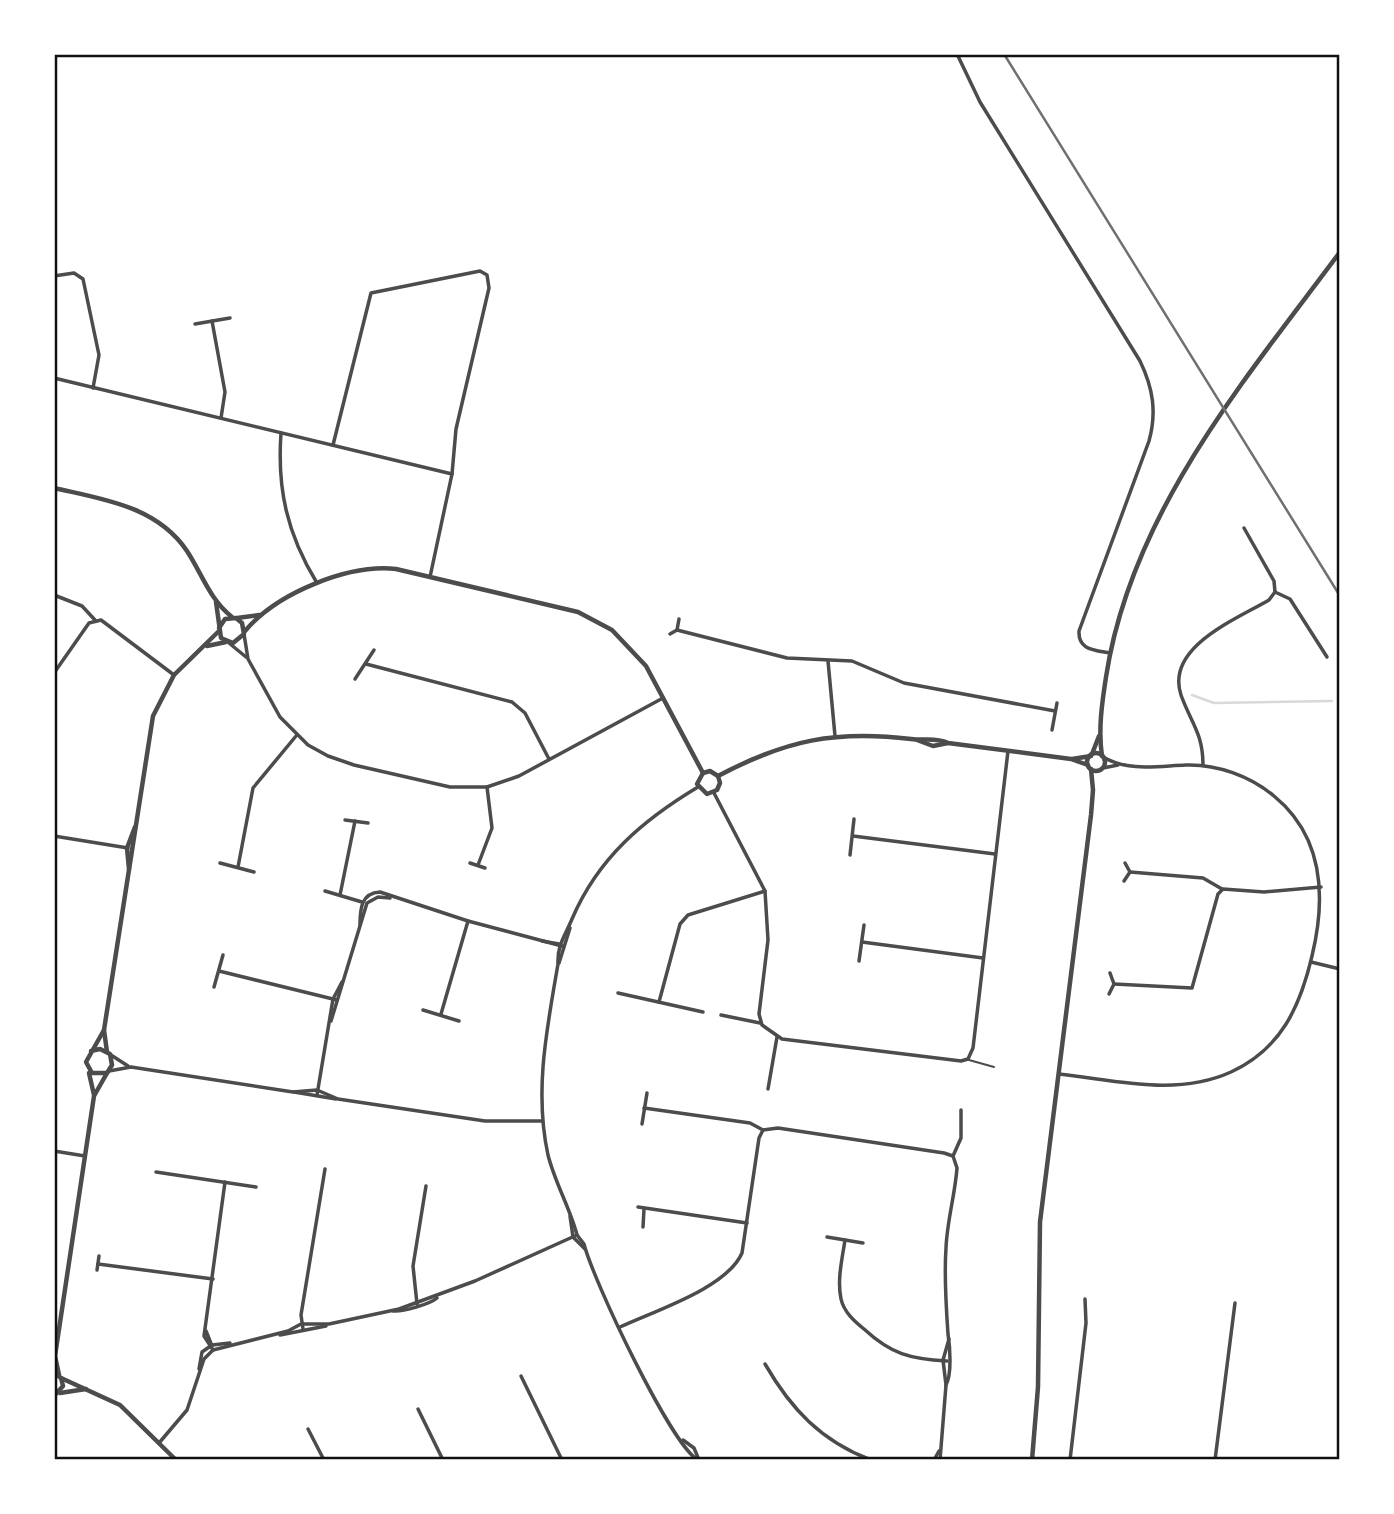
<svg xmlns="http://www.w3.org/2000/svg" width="1394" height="1514" font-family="'Nunito Sans',sans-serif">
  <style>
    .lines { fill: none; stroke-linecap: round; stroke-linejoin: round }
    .stream { stroke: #d9d9d9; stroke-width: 2.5 }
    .service { stroke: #4c4c4c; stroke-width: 2 }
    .minor { stroke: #4c4c4c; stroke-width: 3.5 }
    .tertiary { stroke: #4c4c4c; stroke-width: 4.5 }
    .rail { stroke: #707070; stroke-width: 2.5 }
    .neatline { fill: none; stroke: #111; stroke-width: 2.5 }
  </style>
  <rect width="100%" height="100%" fill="#fff"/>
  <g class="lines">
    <polyline class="stream" points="1192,695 1214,703 1332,701"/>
    <polyline class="service" points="969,1060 994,1067"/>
    <g class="minor">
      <path d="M957,54L980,102L1140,361C1153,388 1157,412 1149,441L1079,631C1078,650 1094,650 1110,653"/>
      <polyline points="54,276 74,273 83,279 99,355 93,388"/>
      <polyline points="212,321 225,392 221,418"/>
      <polyline points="195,324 230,318"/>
      <polyline points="54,378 452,474 430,577"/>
      <path d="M281,433C277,489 287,534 317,583"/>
      <polyline points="333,445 371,293 480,271 487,275 489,288 456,429 452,474"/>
      <polyline points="1244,528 1274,581 1275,592"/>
      <polyline points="1275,592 1290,599 1327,657"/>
      <polyline points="54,595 82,606 95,620"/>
      <polyline points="677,630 787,658 852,661 904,683 1055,711"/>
      <polyline points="244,634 248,659 280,717 308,745 328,756 354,765 450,787 487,787 519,776 663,698"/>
      <polyline points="670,634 677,630 679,619"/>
      <polyline points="229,643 246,657"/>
      <polyline points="828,661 835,736"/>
      <polyline points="366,664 512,702 525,713 549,759"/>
      <polyline points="54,673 89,623 101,620 174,675"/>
      <polyline points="355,679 374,650"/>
      <polyline points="1052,730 1057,703"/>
      <path d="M1203,765C1203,733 1191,723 1181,695C1165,647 1237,619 1269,600L1275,592"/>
      <polyline points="1103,768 1118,765"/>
      <polyline points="714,793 765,891 768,940 759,1014 762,1025 782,1039 961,1061 968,1059 973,1048 1008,751"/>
      <polyline points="345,820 368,823"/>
      <polyline points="54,836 128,848"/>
      <polyline points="853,836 995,854"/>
      <polyline points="850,855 854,819"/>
      <polyline points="220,863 254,872"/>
      <polyline points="470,863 485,868"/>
      <polyline points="478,865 492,828 487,787"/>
      <polyline points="238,867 253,788 296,736"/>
      <polyline points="1130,872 1203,878 1222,889"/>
      <polyline points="1124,881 1130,872 1125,863"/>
      <polyline points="325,891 362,902"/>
      <polyline points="340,895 355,821"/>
      <path d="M360,925C360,909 361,893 380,892L468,921L562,946"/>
      <polyline points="542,941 559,944"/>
      <polyline points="862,942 983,958"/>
      <polyline points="859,961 864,925"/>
      <polyline points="1311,962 1340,969"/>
      <polyline points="559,963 570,928"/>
      <polyline points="219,971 337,1000"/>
      <polyline points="1114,984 1192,988 1218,894 1223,889 1264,892 1321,887"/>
      <polyline points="214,987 223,955"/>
      <polyline points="618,993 703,1012"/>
      <polyline points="1109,994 1114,984 1110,973"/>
      <polyline points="659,1002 680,924 688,915 765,891"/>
      <polyline points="423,1010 459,1021"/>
      <polyline points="441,1014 468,921"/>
      <polyline points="721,1015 760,1023"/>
      <polyline points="331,1021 367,903 378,897 390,898"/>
      <polyline points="111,1055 128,1066"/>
      <polyline points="109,1071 131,1067 293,1092 317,1090 338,1099 485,1121 542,1121"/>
      <path d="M1059,1074C1115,1080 1176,1097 1231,1072C1281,1049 1300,1007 1312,956C1326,898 1324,837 1274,796C1250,776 1217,764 1186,765C1158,766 1129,772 1103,757"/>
      <polyline points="768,1089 777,1037"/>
      <polyline points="294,1092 336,1099"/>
      <polyline points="317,1095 333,999 342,982"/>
      <polyline points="644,1108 750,1123 763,1130"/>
      <polyline points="642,1124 647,1093"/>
      <polyline points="54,1151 85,1156"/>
      <polyline points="953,1156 961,1138 961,1110"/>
      <polyline points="156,1172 256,1187"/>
      <polyline points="638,1207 747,1223"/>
      <polyline points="570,1216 573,1237 585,1249"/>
      <polyline points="643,1227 644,1209"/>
      <polyline points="827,1237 863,1243"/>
      <path d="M845,1240C842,1260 837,1280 841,1299C844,1312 854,1321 864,1329C891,1354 910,1359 947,1361"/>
      <polyline points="98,1264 213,1279"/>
      <polyline points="97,1270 99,1256"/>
      <polyline points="417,1304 413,1266 426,1186"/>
      <path d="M393,1311C403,1312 430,1304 437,1298"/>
      <path d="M620,1327C654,1311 727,1288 742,1253L759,1138L763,1130L778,1128L944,1153L953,1156L957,1168C955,1195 947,1221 946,1248C944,1276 946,1306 948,1334C950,1347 952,1374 946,1385"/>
      <polyline points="303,1329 301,1315 325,1169"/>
      <polyline points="206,1331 212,1346"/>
      <polyline points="280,1335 326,1326"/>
      <polyline points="213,1350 204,1336 225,1182"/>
      <path d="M765,1364C791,1409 821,1441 871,1460"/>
      <polyline points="199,1369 202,1352 212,1345 230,1343"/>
      <polyline points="521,1376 562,1460"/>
      <polyline points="418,1409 443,1460"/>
      <polyline points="308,1429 324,1460"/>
      <polyline points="683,1440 694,1448 699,1460"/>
      <polyline points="159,1443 187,1410 204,1359 213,1350 288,1331 301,1324 329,1324 399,1309 475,1281 577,1235"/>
      <path d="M698,1460C671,1445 593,1280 584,1244L577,1235C570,1208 555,1183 548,1155C534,1091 547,1028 558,964C557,945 565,936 572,919C598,858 643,820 698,787"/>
      <polyline points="934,1460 939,1451"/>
      <polyline points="940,1460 946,1385 943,1360 949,1339"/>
      <polyline points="1070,1460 1086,1323 1085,1299"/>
      <polyline points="1215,1460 1235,1303"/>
    </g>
    <g class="tertiary">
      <path d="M54,488C102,499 157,506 187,551C202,574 210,600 232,617"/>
      <polyline points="216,602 221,638 233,643 244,634 242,623 236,618 225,619 219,628"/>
      <polyline points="237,618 259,615"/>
      <path d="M245,631C277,593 348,564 396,569L578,612L612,630L646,666L703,773"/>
      <polyline points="207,646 226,642"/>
      <polyline points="917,740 933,746 948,743"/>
      <circle cx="1096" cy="762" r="9"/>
      <polyline points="1092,754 1099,736"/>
      <path d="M1102,756C1098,730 1102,703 1106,677C1131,513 1244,381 1340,252"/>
      <polyline points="1072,759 1091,756"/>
      <polyline points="703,773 697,784 707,794 717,790 720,783 718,776"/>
      <polyline points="703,773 710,771 718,776"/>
      <path d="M718,776C786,740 835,730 911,739C925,741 935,737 948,743L1071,759L1088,765"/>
      <polyline points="129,869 127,848 135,827"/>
      <polyline points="91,1051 100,1049 110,1054 112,1065 107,1073 92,1073 86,1062 104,1030"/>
      <polyline points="107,1052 104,1030 153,716 174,675 219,631"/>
      <polyline points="89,1073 94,1095"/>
      <polyline points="54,1373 61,1378 63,1386 54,1396"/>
      <polyline points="59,1375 55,1356 94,1096 107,1073"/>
      <polyline points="61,1378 120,1405 176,1460"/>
      <polyline points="60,1393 86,1389"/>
      <polyline points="1032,1460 1038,1387 1040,1222 1091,815 1093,790 1091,769"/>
    </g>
    <polyline class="rail" points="1004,54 1340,596"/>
  </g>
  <rect width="1394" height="1514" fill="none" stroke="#ffffff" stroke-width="112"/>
  <rect x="56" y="56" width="1282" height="1402" class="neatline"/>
</svg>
